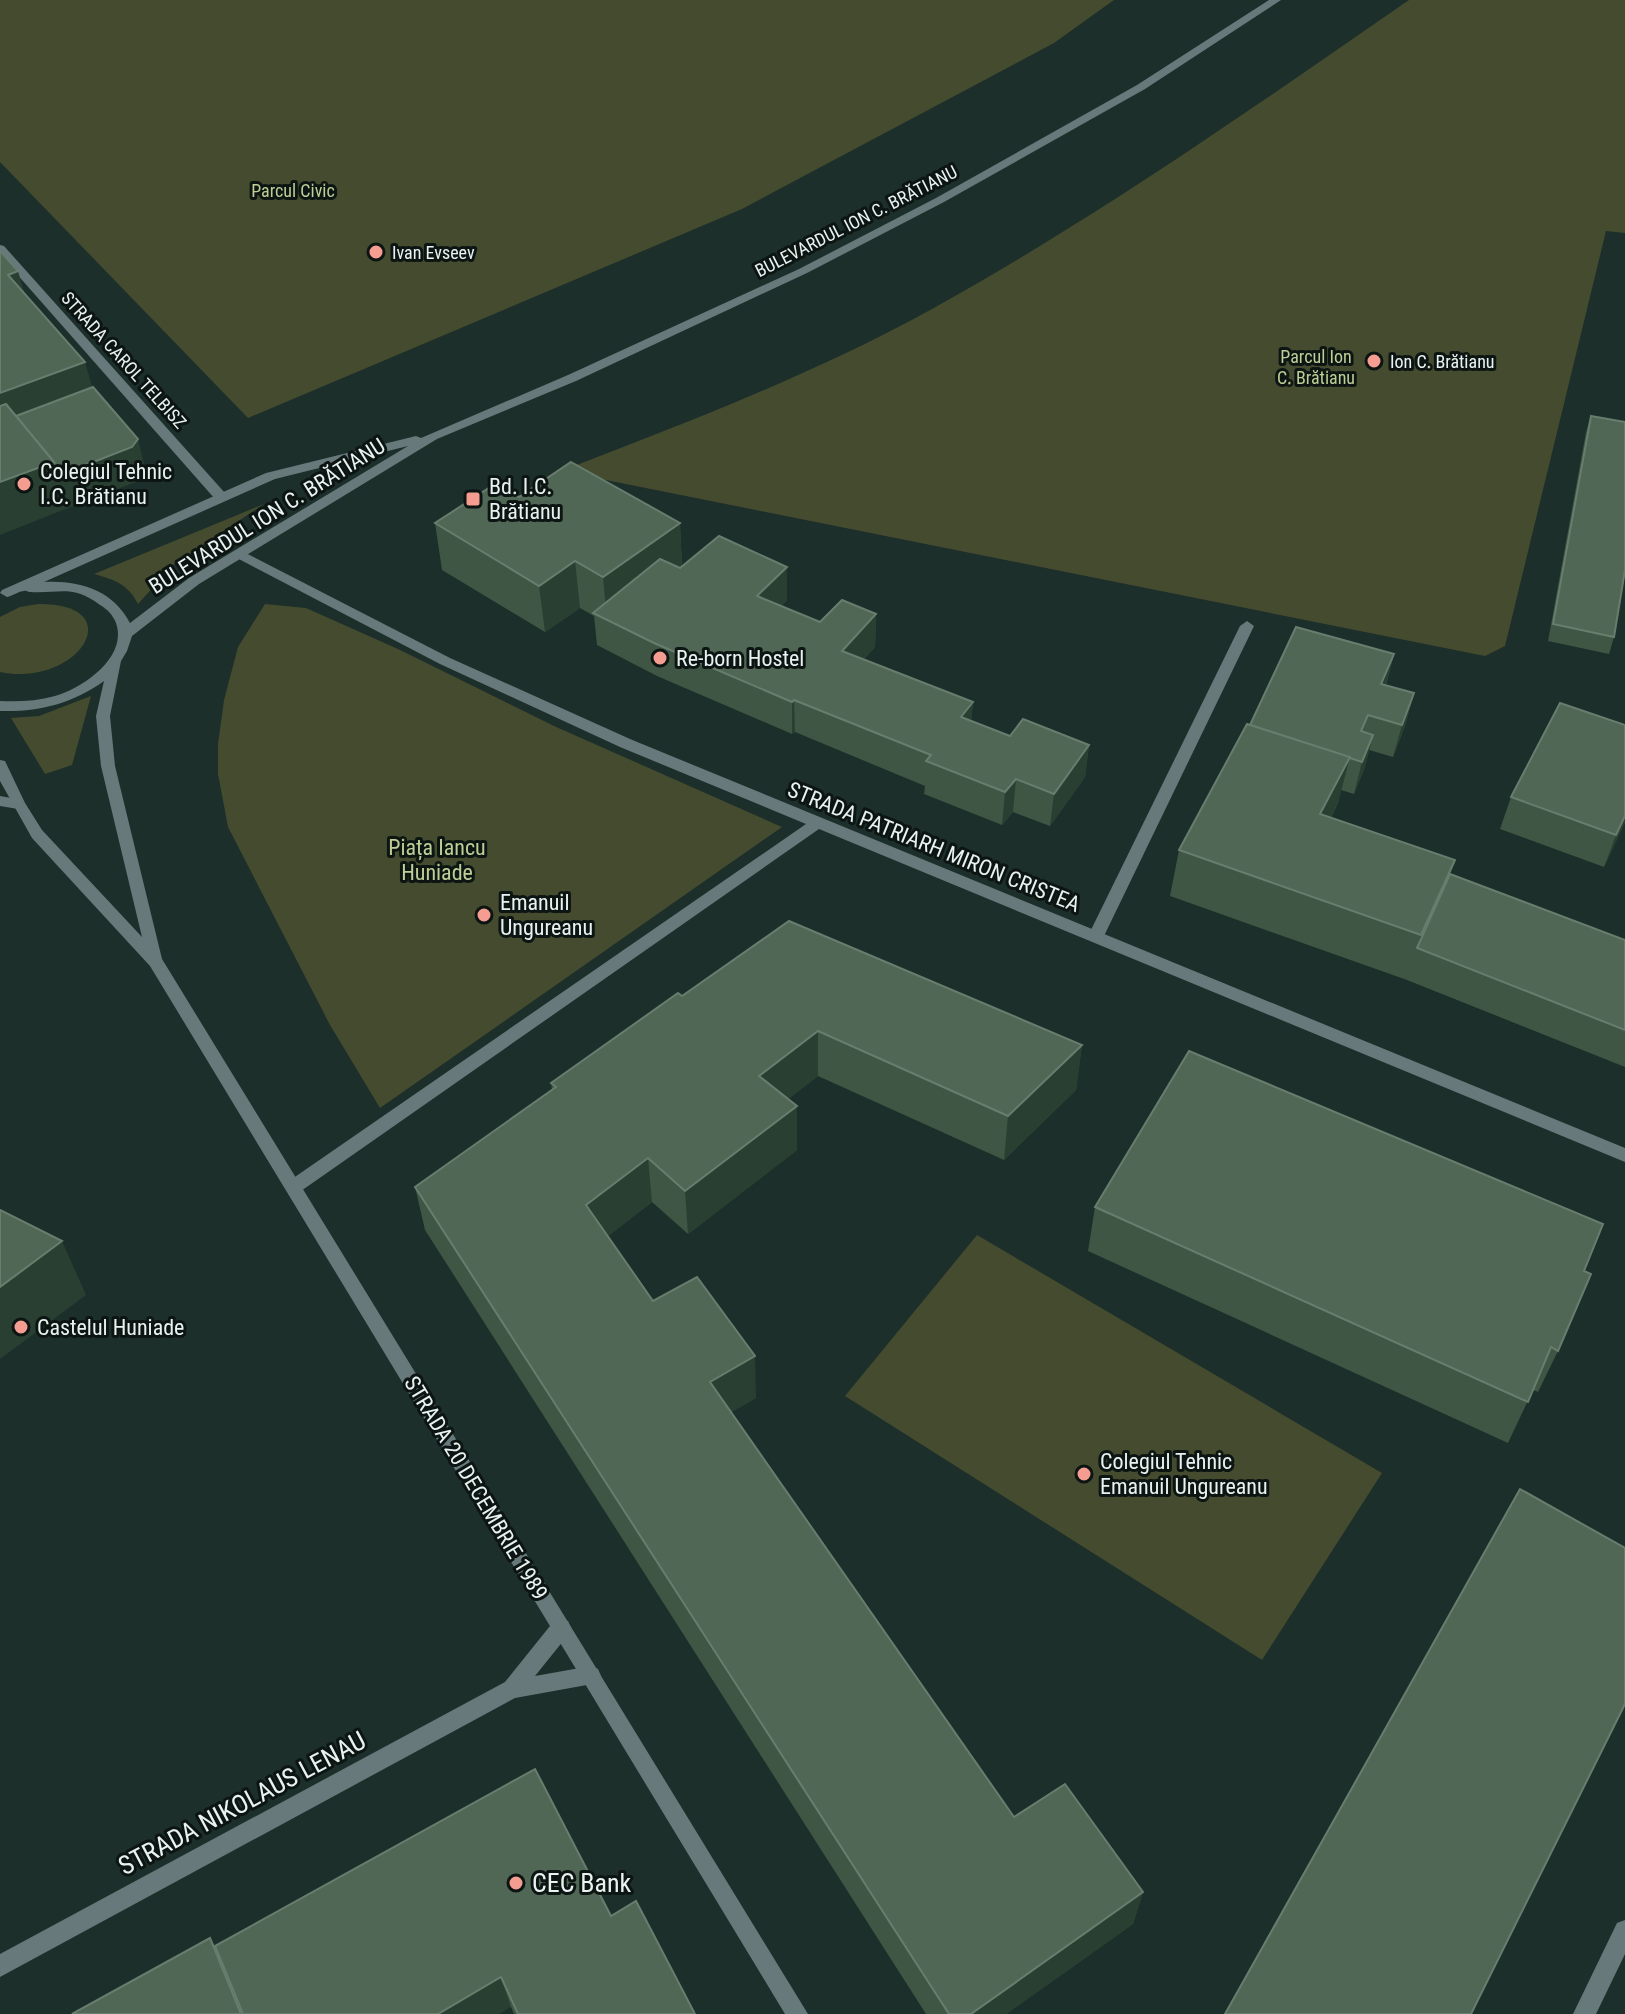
<svg xmlns="http://www.w3.org/2000/svg" width="1625" height="2014" font-family="'Roboto Condensed',sans-serif">
  <style>
    .green { fill: #444b2f }
    .lines { fill: none; stroke-linecap: round; stroke-linejoin: round }
    .service { fill: #68797c; fill-rule: evenodd }
    .minor { fill: #68797c; fill-rule: evenodd }
    .tertiary { fill: #68797c; fill-rule: evenodd }
    .wall { fill: #3e5643 }
    .shaded-wall { fill: #293f32 }
    .building { fill: #506756; stroke: #687d6e; stroke-width: 2 }
    .poi-dot { fill: #f59d90; stroke: #0d1513; stroke-width: 3 }
    .labels { text-anchor: middle; dominant-baseline: central; stroke-width: 6; stroke-linejoin: round; paint-order: stroke }
    .far-park-label { font-size: 18px; fill: #bfce96; stroke: #0d1513 }
    .far-street-label { font-size: 18px; fill: #e8f3f1; stroke: #0d1513 }
    .far-poi-label { font-size: 18px; fill: #e8f3f1; stroke: #0d1513; text-anchor: start }
    .poi-label { font-size: 22px; fill: #e8f3f1; stroke: #0d1513; text-anchor: start }
    .street-label { font-size: 22px; fill: #e8f3f1; stroke: #0d1513 }
    .park-label { font-size: 22px; fill: #bfce96; stroke: #0d1513 }
    .near-street-label { font-size: 26px; fill: #e8f3f1; stroke: #0d1513 }
    .near-poi-label { font-size: 26px; fill: #e8f3f1; stroke: #0d1513; text-anchor: start }
  </style>
  <rect width="100%" height="100%" fill="#1c2f2b"/>
  <g class="green">
    <polygon points="0,0 1114,0 1054,43 742,209 248,418 0,162"/>
    <path d="M1409,0H1625V233L1606,231L1505,646L1485,656L561,471C686,423 814,374 932,309C1098,217 1253,108 1409,0Z"/>
    <path d="M264,504L173,565L138,604C128,584 115,580 94,574Z"/>
    <path d="M38,604C132,603 79,688 0,672V617L20,607Z"/>
    <polygon points="265,604 306,608 398,649 554,726 782,827 380,1108 330,1025 228,827 218,774 218,744 224,700 238,647"/>
    <polygon points="91,696 72,765 45,774 11,718 39,716"/>
    <polygon points="977,1235 1382,1473 1262,1660 845,1396"/>
  </g>
  <g class="lines">
    <g class="service">
      <polygon points="1247,621 1254,626 1104,936 1096,942 1090,940 1088,936 1240,626"/>
      <polygon points="0,796 23,800 25,804 18,809 0,806"/>
    </g>
    <g class="minor">
      <polygon points="0,245 4,246 225,493 225,499 215,499 0,255"/>
      <polygon points="240,550 450,658 630,739 1625,1148 1625,1162 819,829 301,1191 295,1193 289,1191 286,1186 289,1181 806,824 620,747 440,664 235,557 235,551"/>
      <polygon points="561,1619 568,1621 571,1628 568,1635 535,1676 591,1666 598,1669 601,1676 598,1683 515,1698 0,1977 0,1954 505,1682 554,1621"/>
      <polygon points="1625,1920 1625,1954 1596,2014 1573,2014 1617,1923"/>
    </g>
    <path class="tertiary" d="M1269,0H1281L1145,89L944,202L807,273L576,381L437,439L199,584L132,636L127,651L121,661L110,716L115,766L162,959L808,2014H785L150,966L32,838L0,781V760L5,761L25,803L42,830L142,937L101,766L96,716L104,681C72,704 39,712 0,711V701C18,702 37,701 55,696C83,688 128,657 116,623C113,615 107,609 100,605C72,584 59,594 30,592C28,592 26,590 24,591C19,591 12,596 7,597L0,593L2,590L266,473L416,436L421,438L568,375L799,269L936,198L1137,85ZM408,446L189,578L130,623C113,590 79,580 44,582L275,479Z"/>
  </g>
  <g class="wall">
    <polygon points="1591,416 1614,637 1609,654 1548,641 1586,432"/>
    <polygon points="519,497 680,523 682,567 787,567 787,600 781,606 820,622 876,614 875,647 864,659 973,702 971,721 1010,736 1089,745 1085,777 1050,826 1013,812 1002,825 924,794 925,786 795,732 792,734 657,676 597,645 594,616 580,608 545,632 442,570 435,523"/>
    <polygon points="1394,654 1386,685 1414,693 1405,726 1393,757 1369,750 1365,767 1354,794 1341,790 1338,803 1331,818 1450,874 1625,940 1625,1067 1407,980 1170,896 1179,850 1250,725"/>
    <polygon points="1625,725 1625,822 1604,867 1500,829 1511,797"/>
    <polygon points="682,996 1082,1045 1076,1090 1004,1160 818,1076 788,1099 797,1150 688,1234 652,1202 608,1236 653,1301 756,1398 731,1412 1014,1817 1143,1892 1133,1924 1006,2014 926,2014 425,1230 415,1187 552,1090 551,1083"/>
    <polygon points="1095,1207 1584,1271 1558,1351 1538,1392 1533,1390 1508,1443 1088,1251"/>
    <polygon points="611,1916 695,2014 514,2014 511,2007 215,1946"/>
  </g>
  <g class="shaded-wall">
    <polygon points="18,271 35,329 8,275"/>
    <polygon points="85,362 102,420 0,458 0,393"/>
    <polygon points="138,439 146,472 141,480 68,508 58,476"/>
    <polygon points="54,462 68,508 0,535 0,482"/>
    <polygon points="680,523 682,570 607,619 603,577"/>
    <polygon points="575,561 580,608 545,632 539,586"/>
    <polygon points="787,567 787,600 758,628 757,596"/>
    <polygon points="876,614 875,647 841,684 842,651"/>
    <polygon points="1394,654 1385,687 1381,684"/>
    <polygon points="1414,693 1405,726 1393,757 1402,725"/>
    <polygon points="794,700 795,732 792,734 792,702"/>
    <polygon points="973,702 970,734 961,717"/>
    <polygon points="1373,735 1365,767 1354,794 1362,762"/>
    <polygon points="1089,745 1085,777 1050,826 1054,794"/>
    <polygon points="1350,757 1338,803 1309,861 1320,814"/>
    <polygon points="1016,779 1013,812 1002,825 1005,792"/>
    <polygon points="1625,816 1625,822 1604,867 1616,835"/>
    <polygon points="1455,860 1440,906 1417,948 1421,935"/>
    <polygon points="818,1031 818,1076 760,1121 759,1076"/>
    <polygon points="1082,1045 1076,1090 1004,1160 1008,1116"/>
    <polygon points="797,1106 797,1150 688,1234 685,1191"/>
    <polygon points="648,1158 652,1202 592,1249 586,1205"/>
    <polygon points="62,1241 86,1295 0,1359 0,1287"/>
    <polygon points="755,1356 756,1398 713,1423 710,1382"/>
    <polygon points="1143,1892 1133,1924 1006,2014 971,2014"/>
    <polygon points="210,1938 234,1976 250,2014 241,2014"/>
    <polygon points="501,1977 511,2007 499,2014 438,2014"/>
  </g>
  <g class="building">
    <polygon points="0,251 18,271 8,275 85,362 0,393"/>
    <polygon points="93,387 138,439 132,447 58,476 54,462 16,416"/>
    <polygon points="6,404 54,462 0,482 0,406"/>
    <polygon points="1591,416 1625,422 1625,570 1614,637 1553,624"/>
    <polygon points="571,462 680,523 603,577 575,561 539,586 435,523 495,484 519,497"/>
    <polygon points="719,536 787,567 757,596 820,622 842,600 876,614 842,651 973,702 961,717 1010,736 1023,719 1089,745 1054,794 1016,779 1005,792 926,761 931,755 794,700 792,702 654,643 593,613 660,559 680,568"/>
    <polygon points="1296,627 1394,654 1381,684 1414,693 1402,725 1368,715 1361,731 1373,735 1362,762 1250,725"/>
    <polygon points="1560,703 1625,725 1625,816 1616,835 1511,797"/>
    <polygon points="1247,724 1350,757 1320,814 1455,860 1421,935 1179,850"/>
    <polygon points="1450,874 1625,940 1625,1030 1417,948"/>
    <polygon points="789,921 1082,1045 1008,1116 818,1031 759,1076 797,1106 685,1191 648,1158 586,1205 653,1301 697,1277 755,1356 710,1382 1014,1817 1065,1784 1143,1892 971,2014 949,2014 415,1187 556,1087 551,1083 678,993 682,996"/>
    <polygon points="1189,1051 1603,1224 1584,1271 1591,1274 1558,1351 1551,1347 1528,1402 1095,1207"/>
    <polygon points="0,1210 62,1241 0,1287"/>
    <polygon points="1520,1489 1625,1548 1625,1704 1471,2014 1225,2014"/>
    <polygon points="535,1769 611,1916 636,1901 695,2014 518,2014 501,1977 438,2014 243,2014 215,1946"/>
    <polygon points="210,1938 241,2014 72,2014"/>
  </g>
  <g class="poi-dot">
    <circle cx="376" cy="252" r="8"/>
    <circle cx="1374" cy="361" r="8"/>
    <circle cx="24" cy="484" r="8"/>
    <rect x="465" y="491" width="16" height="16" rx="4"/>
    <circle cx="660" cy="658" r="8"/>
    <circle cx="484" cy="915" r="8"/>
    <circle cx="21" cy="1327" r="8"/>
    <circle cx="1084" cy="1474" r="8"/>
    <circle cx="516" cy="1883" r="8"/>
  </g>
  <g class="labels">
    <g class="far-park-label">
      <text x="293" y="190">Parcul Civic</text>
      <text x="1316" y="356">Parcul Ion<tspan x="1316" dy="21">C. Brătianu</tspan></text>
    </g>
    <g class="far-street-label">
      <text transform="translate(856 221) rotate(-27)">BULEVARDUL ION C. BRĂTIANU</text>
      <text transform="translate(124 360) rotate(48)">STRADA CAROL TELBISZ</text>
    </g>
    <g class="far-poi-label">
      <text x="392" y="252">Ivan Evseev</text>
      <text x="1390" y="361">Ion C. Brătianu</text>
    </g>
    <g class="poi-label">
      <text x="40" y="471">Colegiul Tehnic<tspan x="40" dy="25">I.C. Brătianu</tspan></text>
      <text x="489" y="486">Bd. I.C.<tspan x="489" dy="25">Brătianu</tspan></text>
      <text x="676" y="658">Re-born Hostel</text>
      <text x="500" y="902">Emanuil<tspan x="500" dy="25">Ungureanu</tspan></text>
      <text x="37" y="1327">Castelul Huniade</text>
      <text x="1100" y="1461">Colegiul Tehnic<tspan x="1100" dy="25">Emanuil Ungureanu</tspan></text>
    </g>
    <g class="street-label">
      <text transform="translate(267 516) rotate(-32)">BULEVARDUL ION C. BRĂTIANU</text>
      <text transform="translate(934 847) rotate(22)">STRADA PATRIARH MIRON CRISTEA</text>
      <text transform="translate(476 1488) rotate(59)">STRADA 20 DECEMBRIE 1989</text>
    </g>
    <g class="park-label">
      <text x="437" y="847">Piața Iancu<tspan x="437" dy="25">Huniade</tspan></text>
    </g>
    <g class="near-street-label">
      <text transform="translate(242 1803) rotate(-28)">STRADA NIKOLAUS LENAU</text>
    </g>
    <g class="near-poi-label">
      <text x="532" y="1883">CEC Bank</text>
    </g>
  </g>
</svg>
